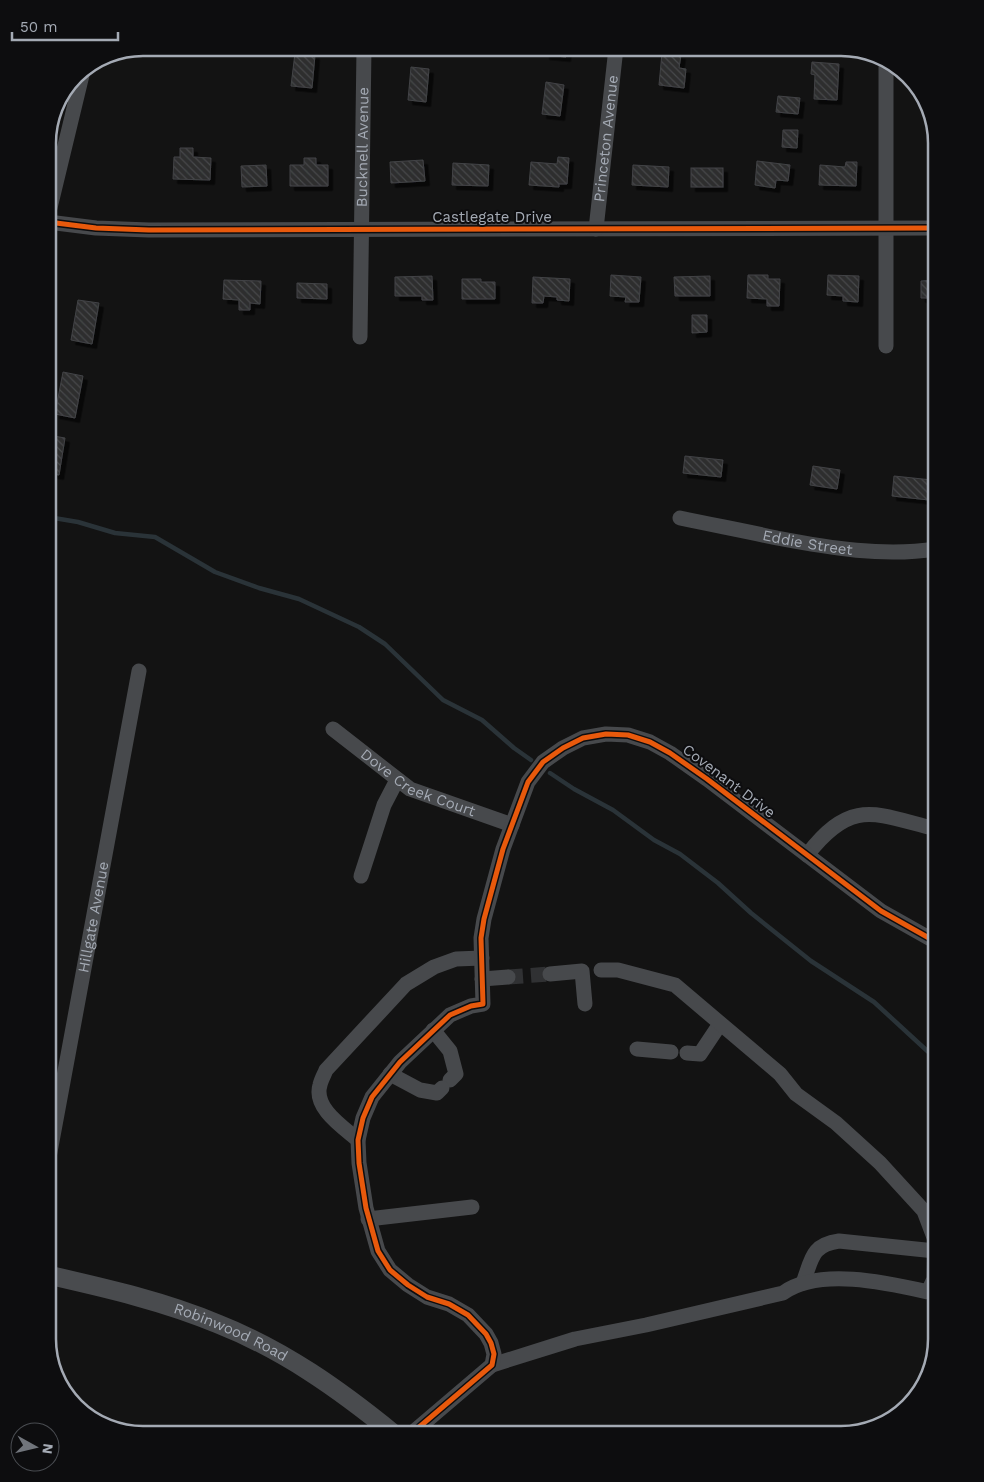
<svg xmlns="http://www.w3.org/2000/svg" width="984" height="1482" font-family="'Work Sans',sans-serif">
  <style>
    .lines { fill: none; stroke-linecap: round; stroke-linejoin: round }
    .stream { stroke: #2a3338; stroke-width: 4.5 }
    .building { fill: url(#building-back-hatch); stroke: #424346; filter: url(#shadow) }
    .minor-tunnel { stroke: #303133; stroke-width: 15; stroke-dasharray: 15 8; stroke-linecap: butt }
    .minor { stroke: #47494c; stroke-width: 15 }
    .major { stroke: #494b4e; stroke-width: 19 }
    .cycleway-casing { stroke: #0d0d0f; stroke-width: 8 }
    .cycleway { stroke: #e8590c; stroke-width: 5 }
    .labels { text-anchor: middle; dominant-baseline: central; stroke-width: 4; stroke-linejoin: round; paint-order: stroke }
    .street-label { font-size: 15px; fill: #a4aab4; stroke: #0d0d0f }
    .rim { fill: none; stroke: #a4aab4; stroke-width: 2.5 }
  </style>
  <defs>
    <pattern id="building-back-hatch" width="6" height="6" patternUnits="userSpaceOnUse" patternTransform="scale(1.25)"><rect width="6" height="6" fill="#2d2d2e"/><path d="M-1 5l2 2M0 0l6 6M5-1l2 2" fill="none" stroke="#48494a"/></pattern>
    <filter id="shadow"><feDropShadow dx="4.5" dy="4.5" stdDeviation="0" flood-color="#0009"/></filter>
  </defs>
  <rect width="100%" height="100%" fill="#131313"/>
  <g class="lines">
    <g class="stream">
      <polyline points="48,517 78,522 115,533 155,537 215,572 259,588 299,599 359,627 385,644 443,700 482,720 514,748 531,760"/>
      <polyline points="550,773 574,789 613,810 654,840 680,854 718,883 751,913 811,961 874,1002 936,1059"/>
    </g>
  </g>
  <g class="building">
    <polygon points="546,48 567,48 566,57 545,55"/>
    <polygon points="295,53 315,55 312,88 291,86"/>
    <polygon points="662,53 681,55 679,68 686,69 684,88 659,85"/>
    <polygon points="812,62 839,64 837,100 814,99 815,75 811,74"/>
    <polygon points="411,67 429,69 426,102 408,100"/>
    <polygon points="546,82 564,85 560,116 542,114"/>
    <polygon points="778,96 800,98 798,114 776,112"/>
    <polygon points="783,130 798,130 797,148 782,147"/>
    <polygon points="180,148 193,148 193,157 211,158 210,180 173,179 174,157 180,157"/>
    <polygon points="558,157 569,158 567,184 559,184 559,187 529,185 531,162 557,164"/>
    <polygon points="304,158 316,158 316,165 328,165 328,186 290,186 290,165 304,165"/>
    <polygon points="423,160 425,181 391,183 390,162"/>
    <polygon points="757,161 790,165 788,181 776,180 775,188 755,185"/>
    <polygon points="846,162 857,162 856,186 819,185 820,165 845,167"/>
    <polygon points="453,163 489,165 488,186 452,185"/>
    <polygon points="266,165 267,186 242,187 241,166"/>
    <polygon points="633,165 669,167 668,187 632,185"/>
    <rect x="691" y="168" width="32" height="19"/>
    <polygon points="611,275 641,277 639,302 625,302 626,297 610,296"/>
    <polygon points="748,275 768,275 768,279 780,279 779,306 767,306 767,299 747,298"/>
    <polygon points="828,275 859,276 858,302 843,301 843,296 827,295"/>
    <polygon points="432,276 433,300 422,300 422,296 395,296 395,277"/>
    <polygon points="710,276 710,296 675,296 674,277"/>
    <polygon points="533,277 570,279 569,301 557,300 557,297 544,296 543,303 532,303"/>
    <polygon points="462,279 481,279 481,282 495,282 495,299 462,299"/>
    <polygon points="224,280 261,281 260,304 250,303 250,310 239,310 239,300 223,299"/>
    <polygon points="936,280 936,298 921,298 921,281"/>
    <polygon points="297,283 327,284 327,299 297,298"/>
    <polygon points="78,300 99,303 92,344 71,340"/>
    <polygon points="692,315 707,315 707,332 692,333"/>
    <polygon points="63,372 83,376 75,418 55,414"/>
    <polygon points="48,435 65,438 59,475 48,473"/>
    <polygon points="685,456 723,460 721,477 683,473"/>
    <polygon points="813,466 840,470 837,489 810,485"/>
    <polygon points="894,476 932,480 929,500 892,496"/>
  </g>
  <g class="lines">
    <polyline class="minor-tunnel" points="508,977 550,974"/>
    <g class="minor">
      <polyline points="886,61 886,346"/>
      <polyline points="48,216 83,71"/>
      <polyline points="48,222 96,228 149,230 936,228"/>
      <path id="s1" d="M596,229L616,48"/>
      <path id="s2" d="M360,337L364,48"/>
      <path id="s3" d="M680,518C713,525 745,531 777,538C830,548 883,557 936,549"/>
      <path id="s4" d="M333,729L410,789L512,825"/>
      <path d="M807,855C852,797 875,814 936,829"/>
      <polyline points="361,876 384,805 397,780"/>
      <polyline points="550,974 582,971 585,1004"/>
      <polyline points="482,979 508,977"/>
      <polyline points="433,1030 450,1051 456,1074 450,1080"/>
      <polyline points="637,1049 671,1052"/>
      <polyline points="687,1053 700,1054 720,1024"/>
      <polyline points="390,1074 420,1090 437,1093 442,1088"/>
      <path d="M358,1140C343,1127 313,1108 320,1085C321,1080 324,1075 326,1070L406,984L434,967L456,959L482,958"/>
      <path id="s5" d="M48,1163L139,671"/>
      <polyline points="368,1219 472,1207"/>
      <path d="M803,1283C812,1259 811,1245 839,1241L935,1251"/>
      <path d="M492,1365L575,1339L646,1325L783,1293C819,1267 888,1283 928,1292L934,1279L935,1240L924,1211L880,1163L836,1123L796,1094L780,1074L675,985L618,970H601"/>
      <polyline points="411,1434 492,1365 494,1354 491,1343 486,1334 468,1315 449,1304 427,1297 408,1285 390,1270 378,1251 366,1208 359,1163 358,1140 363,1118 372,1097 400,1062 450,1015 471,1006 483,1004 481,938 484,919 503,849 528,782 543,762 563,748 583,738 606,734 628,735 650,742 670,753 707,779 881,911 936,942"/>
    </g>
    <path class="major" id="s6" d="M48,1275C105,1288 163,1301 218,1324C284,1350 340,1390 394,1434"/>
    <defs>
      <g id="cycleway">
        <polyline points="48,222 96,228 149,230 936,228"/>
        <polyline points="411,1434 492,1365 494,1354 491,1343 486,1334 468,1315 449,1304 427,1297 408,1285 390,1270 378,1251 366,1208 359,1163 358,1140 363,1118 372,1097 400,1062 450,1015 471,1006 483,1004 481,938 484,919 503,849 528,782 543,762 563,748 583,738 606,734 628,735 650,742 670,753 707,779 881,911 936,942"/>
      </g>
    </defs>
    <use href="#cycleway" class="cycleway-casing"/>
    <use href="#cycleway" class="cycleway"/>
  </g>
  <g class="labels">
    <g class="street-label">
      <text stroke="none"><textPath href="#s1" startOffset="91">Princeton Avenue</textPath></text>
      <text stroke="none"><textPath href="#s2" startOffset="190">Bucknell Avenue</textPath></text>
      <text x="492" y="217">Castlegate Drive</text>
      <text stroke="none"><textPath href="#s3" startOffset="130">Eddie Street</textPath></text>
      <text transform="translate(729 781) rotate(37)">Covenant Drive</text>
      <text stroke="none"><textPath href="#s4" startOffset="102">Dove Creek Court</textPath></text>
      <text stroke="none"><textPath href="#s5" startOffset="250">Hillgate Avenue</textPath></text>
      <text stroke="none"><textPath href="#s6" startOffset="192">Robinwood Road</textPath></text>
    </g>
  </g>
  <path d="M0 0H984V1482H0ZM143 56H841A87 87 0 0 1 928 143V1339A87 87 0 0 1 841 1426H143A87 87 0 0 1 56 1339V143A87 87 0 0 1 143 56Z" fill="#0d0d0f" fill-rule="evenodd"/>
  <path class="rim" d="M143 56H841A87 87 0 0 1 928 143V1339A87 87 0 0 1 841 1426H143A87 87 0 0 1 56 1339V143A87 87 0 0 1 143 56Z"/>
  <g transform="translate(35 1447) rotate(98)"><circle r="24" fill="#0d0d0f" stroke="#494c51"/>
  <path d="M0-4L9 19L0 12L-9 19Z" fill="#71757c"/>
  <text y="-8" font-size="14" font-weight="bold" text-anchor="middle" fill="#a4aab4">N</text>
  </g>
  <path d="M12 32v8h106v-8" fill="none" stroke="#a4aab4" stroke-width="2.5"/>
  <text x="20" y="32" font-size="15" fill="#a4aab4" stroke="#0d0d0f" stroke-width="4" paint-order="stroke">50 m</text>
</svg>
